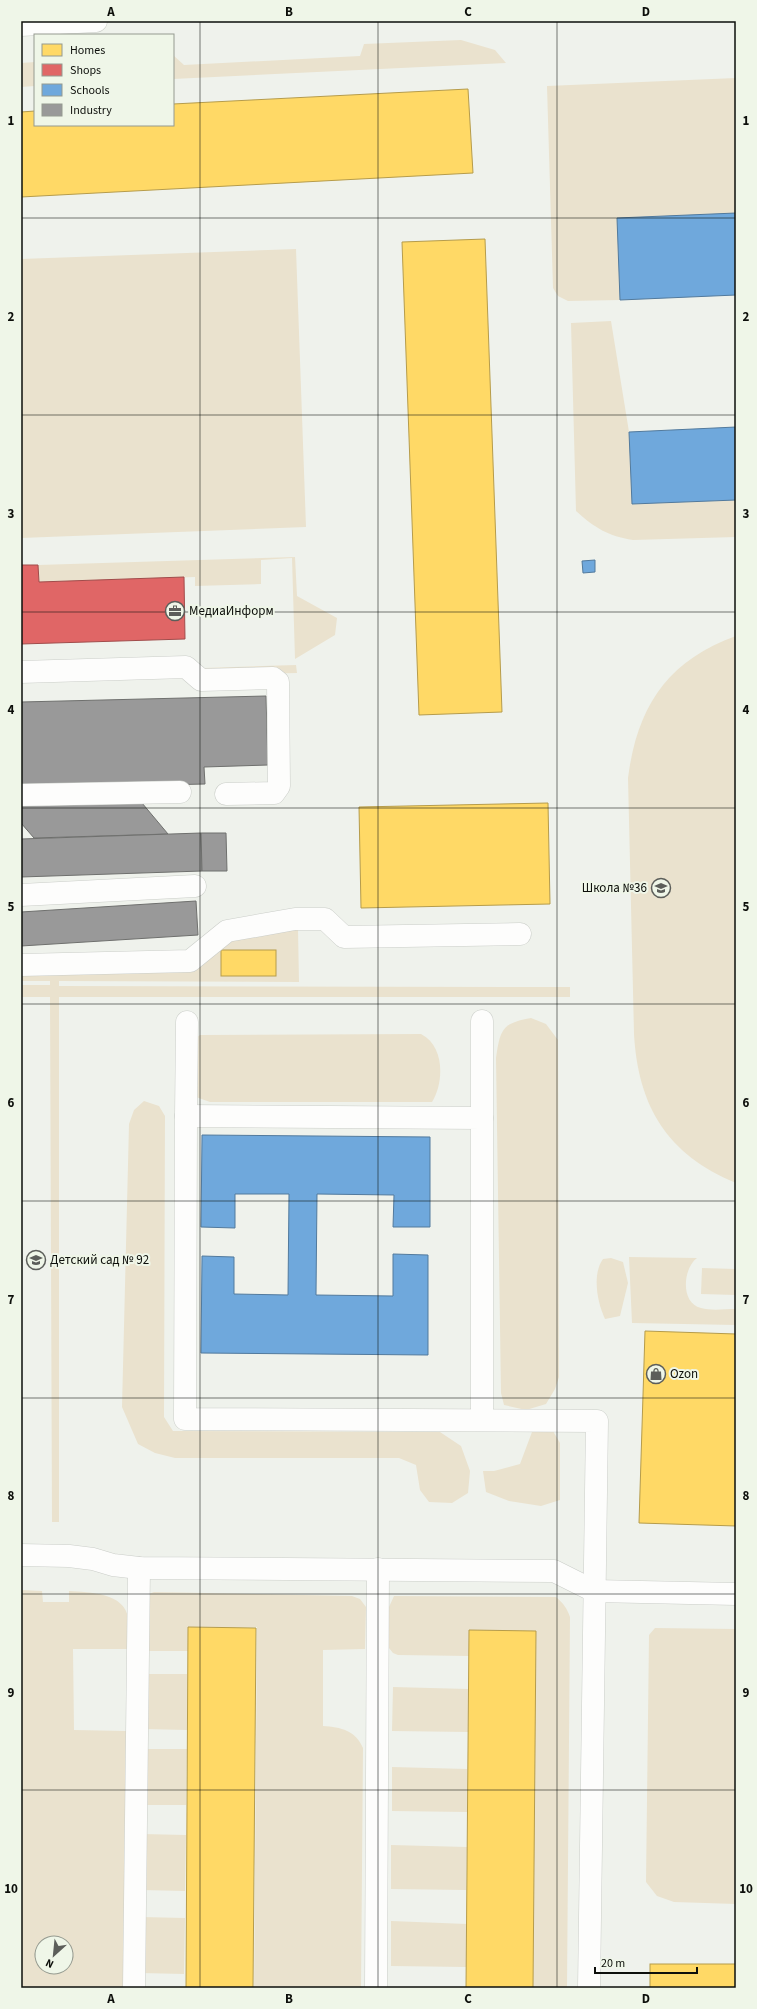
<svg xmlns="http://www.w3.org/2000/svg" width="757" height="2009" font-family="'Source Sans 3',sans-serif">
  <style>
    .green { fill: #eae2ce; fill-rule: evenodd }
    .homes { fill: #ffd966; stroke: #b69c4b }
    .shops { fill: #e06666; stroke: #a14c4b }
    .schools { fill: #6fa8dc; stroke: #527a9d }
    .industry { fill: #999; stroke: #6f706e }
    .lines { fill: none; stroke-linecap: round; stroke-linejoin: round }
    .minor-casing { stroke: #cbcec9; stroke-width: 23 }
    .minor { stroke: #fdfdfc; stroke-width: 22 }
    .grid { fill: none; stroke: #0d0f0b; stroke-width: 1; stroke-opacity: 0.55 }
    .labels { text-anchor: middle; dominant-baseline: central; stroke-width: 4; stroke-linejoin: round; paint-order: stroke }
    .poi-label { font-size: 13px; fill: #0d0f0b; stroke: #eff6e8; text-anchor: start }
    .neatline { fill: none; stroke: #0d0f0b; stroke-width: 1.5 }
    .grid-label { font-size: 13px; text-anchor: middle; font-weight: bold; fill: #0d0f0b }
  </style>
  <rect width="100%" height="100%" fill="#eff2ec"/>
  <g class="green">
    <polygon points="461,40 495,50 506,63 173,79 173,55 184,65 360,56 364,44"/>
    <polygon points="35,62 35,86 21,87 21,63"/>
    <polygon points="736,78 736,213 620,300 568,301 558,296 553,288 547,86"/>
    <polygon points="296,249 306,527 21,538 21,259"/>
    <path d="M611,321L629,432L633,504L736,500V537L633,540C608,536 595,528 576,511L571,323Z"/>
    <polygon points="295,557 297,596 337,618 335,635 295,659 292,558 261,560 261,584 195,586 195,577 39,582 38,565"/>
    <path d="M736,636V1183C667,1155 638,1106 634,1034L628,778C637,707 667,661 736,636Z"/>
    <polygon points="296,665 297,673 212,675 205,671 204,668"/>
    <polygon points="298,929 299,982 59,981 59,986 570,987 570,997 59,997 59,1522 52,1522 50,997 21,997 21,985 50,985 50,981 21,981 21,970 192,966 230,935"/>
    <path d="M531,1018L546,1024L558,1040L559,1377L555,1389L546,1404L526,1410L504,1405L501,1393L496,1058C500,1030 502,1023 531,1018Z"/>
    <path d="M421,1034C445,1046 444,1083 432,1102H210L193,1096V1040L200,1035Z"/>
    <polygon points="144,1101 159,1106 165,1116 164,1417 173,1431 440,1432 461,1446 470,1471 468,1493 452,1503 429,1502 420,1490 416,1465 399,1458 175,1458 155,1453 138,1444 122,1407 129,1124 134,1110"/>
    <path d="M629,1257L697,1258C683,1268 680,1303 701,1308C711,1311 725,1309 736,1309V1325L632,1323Z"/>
    <path d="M611,1258L623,1262L628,1283L620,1316L605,1319C597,1302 592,1274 603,1259Z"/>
    <polygon points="702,1268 736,1269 736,1295 701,1294"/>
    <polygon points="553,1431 560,1443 560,1500 541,1506 509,1501 486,1492 483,1471 494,1471 520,1464 532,1432"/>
    <path d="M21,1590L42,1591L43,1602H69V1591C89,1592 125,1593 128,1618C130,1628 128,1639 128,1649H73L74,1730L126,1731L123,1988H21ZM42,1943H66V1967H42Z"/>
    <path d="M154,1592L352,1596L360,1599L366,1607L365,1649L323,1650V1726C341,1727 356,1731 363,1748L361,1988H254L257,1627H188V1651H148L149,1594Z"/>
    <path d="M394,1596L556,1597C563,1603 567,1608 570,1617L567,1988H533L536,1631L469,1630V1656L398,1655L393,1653L389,1648V1607Z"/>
    <polygon points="655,1628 736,1629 736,1904 674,1902 657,1896 646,1882 649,1635"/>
    <polygon points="143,1674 187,1674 187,1730 143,1729"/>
    <polygon points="393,1687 468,1689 468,1732 392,1731"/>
    <polygon points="143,1749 187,1749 186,1805 142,1805"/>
    <polygon points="392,1767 467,1769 467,1812 392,1811"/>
    <polygon points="142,1834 186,1835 185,1891 141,1890"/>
    <polygon points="391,1845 467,1847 466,1890 391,1889"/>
    <polygon points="141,1917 185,1918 184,1974 140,1973"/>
    <polygon points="391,1921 467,1924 466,1967 391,1966"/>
  </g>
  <g class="homes">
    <polygon points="468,89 473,173 21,197 21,112 35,111 35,125 173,125 173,104"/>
    <polygon points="485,239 502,712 419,715 402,242"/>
    <polygon points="548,803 550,904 361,908 359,807"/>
    <rect x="221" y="950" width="55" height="26"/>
    <polygon points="645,1331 736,1334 736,1526 639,1523"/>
    <polygon points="188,1627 256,1628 253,1988 186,1988"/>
    <polygon points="469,1630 536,1631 533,1988 466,1988"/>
    <rect x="650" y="1964" width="86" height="24"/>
  </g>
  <polygon class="shops" points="21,565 38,565 39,582 184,577 185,639 21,644"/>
  <g class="schools">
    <polygon points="736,213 736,295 620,300 617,218"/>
    <polygon points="736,427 736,500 632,504 629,432"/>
    <polygon points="595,560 595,572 583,573 582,561"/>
    <polygon points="202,1135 430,1137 430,1227 393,1227 394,1195 317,1194 316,1295 393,1296 393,1254 428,1255 428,1355 201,1353 202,1256 234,1257 234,1294 288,1295 289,1194 235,1194 235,1228 201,1227"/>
  </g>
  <g class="industry">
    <polygon points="266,696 268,765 204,767 205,784 21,788 21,702"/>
    <polygon points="142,803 168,834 34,838 21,823 21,806"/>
    <polygon points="201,833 202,871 21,877 21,839"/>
    <polygon points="201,833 226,833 227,871 202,871"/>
    <polygon points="196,901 198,935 21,946 21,912"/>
  </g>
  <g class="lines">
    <defs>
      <g id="minor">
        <polyline points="21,25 96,21"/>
        <polyline points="21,672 186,667 201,680 273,678 278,682 279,786 274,793 226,794"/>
        <polyline points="21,795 180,792"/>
        <polyline points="21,895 195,886"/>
        <polyline points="21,965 190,961 227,931 295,919 325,919 344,937 520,934"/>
        <polyline points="186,1116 187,1022"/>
        <polyline points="482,1118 482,1021"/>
        <polyline points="482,1420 482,1118 186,1116 185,1419 597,1421 589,1988"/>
        <polyline points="21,1555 69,1556 93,1559 113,1565 139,1568 554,1571 594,1591 736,1594"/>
        <polyline points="134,1988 139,1568"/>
        <polyline points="376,1988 378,1569"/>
      </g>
    </defs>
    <use href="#minor" class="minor-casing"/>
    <use href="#minor" class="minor"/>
  </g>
  <path class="grid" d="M200,21V1988M378,21V1988M557,21V1988M21,218H736M21,415H736M21,612H736M21,808H736M21,1004H736M21,1201H736M21,1398H736M21,1594H736M21,1790H736"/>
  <defs>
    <symbol id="office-ring" viewBox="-11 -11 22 22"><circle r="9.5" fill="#eff6e8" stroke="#5c5e5a" stroke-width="1.5"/><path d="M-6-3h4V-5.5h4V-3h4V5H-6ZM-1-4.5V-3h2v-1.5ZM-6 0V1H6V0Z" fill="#5c5e5a"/></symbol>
    <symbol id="school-ring" viewBox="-11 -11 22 22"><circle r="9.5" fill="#eff6e8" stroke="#5c5e5a" stroke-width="1.5"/><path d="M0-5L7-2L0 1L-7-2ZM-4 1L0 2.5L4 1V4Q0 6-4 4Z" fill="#5c5e5a"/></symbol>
    <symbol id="shop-ring" viewBox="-11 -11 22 22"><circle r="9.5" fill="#eff6e8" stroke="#5c5e5a" stroke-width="1.5"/><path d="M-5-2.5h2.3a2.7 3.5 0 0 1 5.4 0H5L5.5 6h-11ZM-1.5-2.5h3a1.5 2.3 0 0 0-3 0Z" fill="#5c5e5a"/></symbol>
  </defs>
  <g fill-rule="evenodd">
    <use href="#office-ring" x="164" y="600" width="22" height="22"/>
    <use href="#school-ring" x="650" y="877" width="22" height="22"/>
    <use href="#school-ring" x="25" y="1249" width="22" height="22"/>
    <use href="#shop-ring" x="645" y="1363" width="22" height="22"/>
  </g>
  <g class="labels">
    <g class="poi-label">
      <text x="189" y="611">МедиаИнформ</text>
      <text x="647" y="888" text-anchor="end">Школа №36</text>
      <text x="50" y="1260">Детский сад № 92</text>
      <text x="670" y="1374">Ozon</text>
    </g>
  </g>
  <rect width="757" height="2009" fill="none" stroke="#eff6e8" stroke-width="44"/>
  <rect x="34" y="34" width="140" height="92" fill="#eff6e8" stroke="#959a90"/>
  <rect x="42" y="44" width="20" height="12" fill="#ffd966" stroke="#959a90"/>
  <text x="70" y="54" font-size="12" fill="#0d0f0b">Homes</text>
  <rect x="42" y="64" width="20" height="12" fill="#e06666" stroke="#959a90"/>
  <text x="70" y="74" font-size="12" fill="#0d0f0b">Shops</text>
  <rect x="42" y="84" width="20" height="12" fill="#6fa8dc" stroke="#959a90"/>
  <text x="70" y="94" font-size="12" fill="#0d0f0b">Schools</text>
  <rect x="42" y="104" width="20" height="12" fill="#999999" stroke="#959a90"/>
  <text x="70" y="114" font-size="12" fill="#0d0f0b">Industry</text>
  <g transform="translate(54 1955) rotate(207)"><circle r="19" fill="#eff6e8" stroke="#959a90"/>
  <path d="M0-3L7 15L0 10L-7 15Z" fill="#5c5e5a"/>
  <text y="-6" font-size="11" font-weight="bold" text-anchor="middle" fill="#0d0f0b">N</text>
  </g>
  <path d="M595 1967v6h102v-6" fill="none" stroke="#0d0f0b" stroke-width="2"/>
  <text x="601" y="1967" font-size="12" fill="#0d0f0b" stroke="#eff6e8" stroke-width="3" paint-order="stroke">20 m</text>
  <rect x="22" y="22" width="713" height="1965" class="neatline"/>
  <g class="grid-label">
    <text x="111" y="16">A</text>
    <text x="289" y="16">B</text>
    <text x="468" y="16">C</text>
    <text x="646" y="16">D</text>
    <text x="11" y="125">1</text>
    <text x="746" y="125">1</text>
    <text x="11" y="321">2</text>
    <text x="746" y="321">2</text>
    <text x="11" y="518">3</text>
    <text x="746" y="518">3</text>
    <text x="11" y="714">4</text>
    <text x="746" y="714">4</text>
    <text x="11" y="911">5</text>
    <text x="746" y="911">5</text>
    <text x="11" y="1107">6</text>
    <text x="746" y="1107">6</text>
    <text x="11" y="1304">7</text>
    <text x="746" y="1304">7</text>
    <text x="11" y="1500">8</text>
    <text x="746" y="1500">8</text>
    <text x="11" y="1697">9</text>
    <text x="746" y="1697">9</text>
    <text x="11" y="1893">10</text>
    <text x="746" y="1893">10</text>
    <text x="111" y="2003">A</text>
    <text x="289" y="2003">B</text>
    <text x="468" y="2003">C</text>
    <text x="646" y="2003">D</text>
  </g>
</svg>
